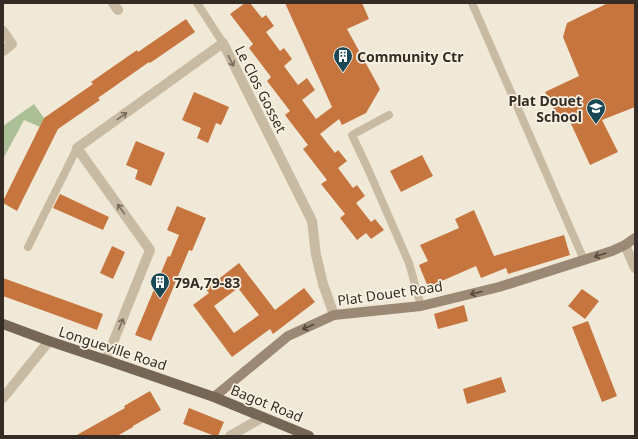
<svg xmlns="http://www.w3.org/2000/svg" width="638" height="439" font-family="'Noto Sans',sans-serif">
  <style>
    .grass { fill: #acc097 }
    .building { fill: #c7753e; fill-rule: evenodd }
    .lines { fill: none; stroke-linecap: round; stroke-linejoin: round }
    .lane { stroke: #c9baa3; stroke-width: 8 }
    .street { stroke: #c9baa3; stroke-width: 10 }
    .secondary { stroke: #9c8975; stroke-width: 10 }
    .primary { stroke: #766656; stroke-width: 10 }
    .oneway { stroke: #776c5e }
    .oneway2 { stroke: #53483d }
    .labels { text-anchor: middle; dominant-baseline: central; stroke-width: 3.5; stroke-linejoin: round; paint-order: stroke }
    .poi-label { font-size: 14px; font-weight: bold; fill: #342c25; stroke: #f9f2e3; text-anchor: start }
    .street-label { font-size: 14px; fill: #342c25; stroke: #f9f2e3 }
  </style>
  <rect width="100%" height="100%" fill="#f1e9d7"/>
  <polygon class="grass" points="34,104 44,118 40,127 24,120 3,159 3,126"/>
  <g class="building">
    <polygon points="245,3 250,3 262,18 266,15 274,26 266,32 280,51 284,48 292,59 284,66 298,85 307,78 315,90 302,100 316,119 332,107 285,3 362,3 369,19 347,29 380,89 366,113 342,125 339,119 320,134 335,153 338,150 347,161 338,168 353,188 357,185 365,196 356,203 371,222 375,219 384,230 371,239 366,233 357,240 340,218 345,214 321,184 327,180 303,149 308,145 285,115 290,111 267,81 271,77 249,48 253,44 230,14"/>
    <polygon points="608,3 635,3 635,107 602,120 618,152 590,165 566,113 558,117 545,92 579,76 563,37 567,23"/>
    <polygon points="186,19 195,32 150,63 149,62 98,98 100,100 58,129 17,211 3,203 3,201 44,118 93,84 91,82 137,50 138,52"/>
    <polygon points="194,92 229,107 221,125 216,123 208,143 197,138 201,128 182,120"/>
    <polygon points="136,141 165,153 151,186 135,179 138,170 126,165"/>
    <polygon points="422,155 433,176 401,192 390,171"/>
    <polygon points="60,194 109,217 103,230 53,208"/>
    <polygon points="177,206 206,218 192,251 189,250 151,341 135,335 168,256 170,257 179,235 167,230"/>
    <polygon points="474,210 494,256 564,235 570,255 508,274 506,268 481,278 476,266 428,287 419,265 428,261 420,245 459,228 455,219"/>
    <polygon points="112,246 125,252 113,279 100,273"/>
    <path d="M239,263L275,310L304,288L315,302L273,334L270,329L232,357L193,305L209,293L206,289ZM238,288L259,315L234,333L214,306Z"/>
    <polygon points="3,278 103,314 97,330 3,296"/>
    <polygon points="582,289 599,301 585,319 568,306"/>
    <polygon points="464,305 468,321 438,329 434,314"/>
    <polygon points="588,321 617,396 602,402 572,327"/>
    <polygon points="501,377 506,392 467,404 463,389"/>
    <polygon points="150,391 161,410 133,426 133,427 117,436 75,436 125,408 124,406"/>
    <polygon points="189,408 224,422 218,436 215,436 183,424"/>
  </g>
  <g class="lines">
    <g class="lane">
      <polyline points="197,3 223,43"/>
      <polyline points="472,3 584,260"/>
      <polyline points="389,115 352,135 368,169 409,263 421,306"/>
      <polyline points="28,247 77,148"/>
    </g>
    <g class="street">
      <polyline points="113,3 118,10"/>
      <polyline points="3,31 12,44 3,51"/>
      <polyline points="625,245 635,268"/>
      <polyline points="106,360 150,250 77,148 223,43 312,221 316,255 323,284 334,315"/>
      <polyline points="3,398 49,341"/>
      <polyline points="230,436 263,417"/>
    </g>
    <polyline class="secondary" points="214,397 288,336 334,315 421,306 499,287 612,251 625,245 635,238"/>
    <polyline class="primary" points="3,324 49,341 106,360 214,397 309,436"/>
  </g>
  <defs><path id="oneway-shaft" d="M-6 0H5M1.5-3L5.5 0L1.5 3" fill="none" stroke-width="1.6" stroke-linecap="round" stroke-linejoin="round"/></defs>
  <g class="oneway">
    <use href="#oneway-shaft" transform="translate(231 61) rotate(63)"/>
    <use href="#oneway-shaft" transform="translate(122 116) rotate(-36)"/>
    <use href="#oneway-shaft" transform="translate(121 209) rotate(-126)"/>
    <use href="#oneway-shaft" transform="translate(121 324) rotate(-68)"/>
  </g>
  <g class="oneway2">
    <use href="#oneway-shaft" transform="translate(600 255) rotate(162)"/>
    <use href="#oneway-shaft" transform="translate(476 293) rotate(166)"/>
    <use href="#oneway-shaft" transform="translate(308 327) rotate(156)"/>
  </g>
  <defs>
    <symbol id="building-pin" viewBox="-11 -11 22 30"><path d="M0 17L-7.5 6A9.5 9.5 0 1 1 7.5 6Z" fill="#1b4855" stroke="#f9f2e3"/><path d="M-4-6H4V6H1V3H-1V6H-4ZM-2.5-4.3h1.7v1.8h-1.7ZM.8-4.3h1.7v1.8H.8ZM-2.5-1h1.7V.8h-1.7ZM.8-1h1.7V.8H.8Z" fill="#fff"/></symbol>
    <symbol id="school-pin" viewBox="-11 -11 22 30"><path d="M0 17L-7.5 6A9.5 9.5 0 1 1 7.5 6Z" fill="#1b4855" stroke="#f9f2e3"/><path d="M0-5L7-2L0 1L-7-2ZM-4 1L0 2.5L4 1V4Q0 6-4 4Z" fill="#fff"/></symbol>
  </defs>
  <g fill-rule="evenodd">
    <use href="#building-pin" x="332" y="45" width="22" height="30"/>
    <use href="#school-pin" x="585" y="97" width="22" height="30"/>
    <use href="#building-pin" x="149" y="271" width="22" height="30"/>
  </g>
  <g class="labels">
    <g class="poi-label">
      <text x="357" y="56">Community Ctr</text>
      <text x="582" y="100" text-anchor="end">Plat Douet<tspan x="582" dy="16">School</tspan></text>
      <text x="174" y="282">79A,79-83</text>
    </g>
    <g class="street-label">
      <text transform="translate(261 89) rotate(63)">Le Clos Gosset</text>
      <text transform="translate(390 293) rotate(-8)">Plat Douet Road</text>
      <text transform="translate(113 348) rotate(18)">Longueville Road</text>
      <text transform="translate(267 403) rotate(22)">Bagot Road</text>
    </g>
  </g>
  <rect width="638" height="439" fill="none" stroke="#342c25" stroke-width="8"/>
</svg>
